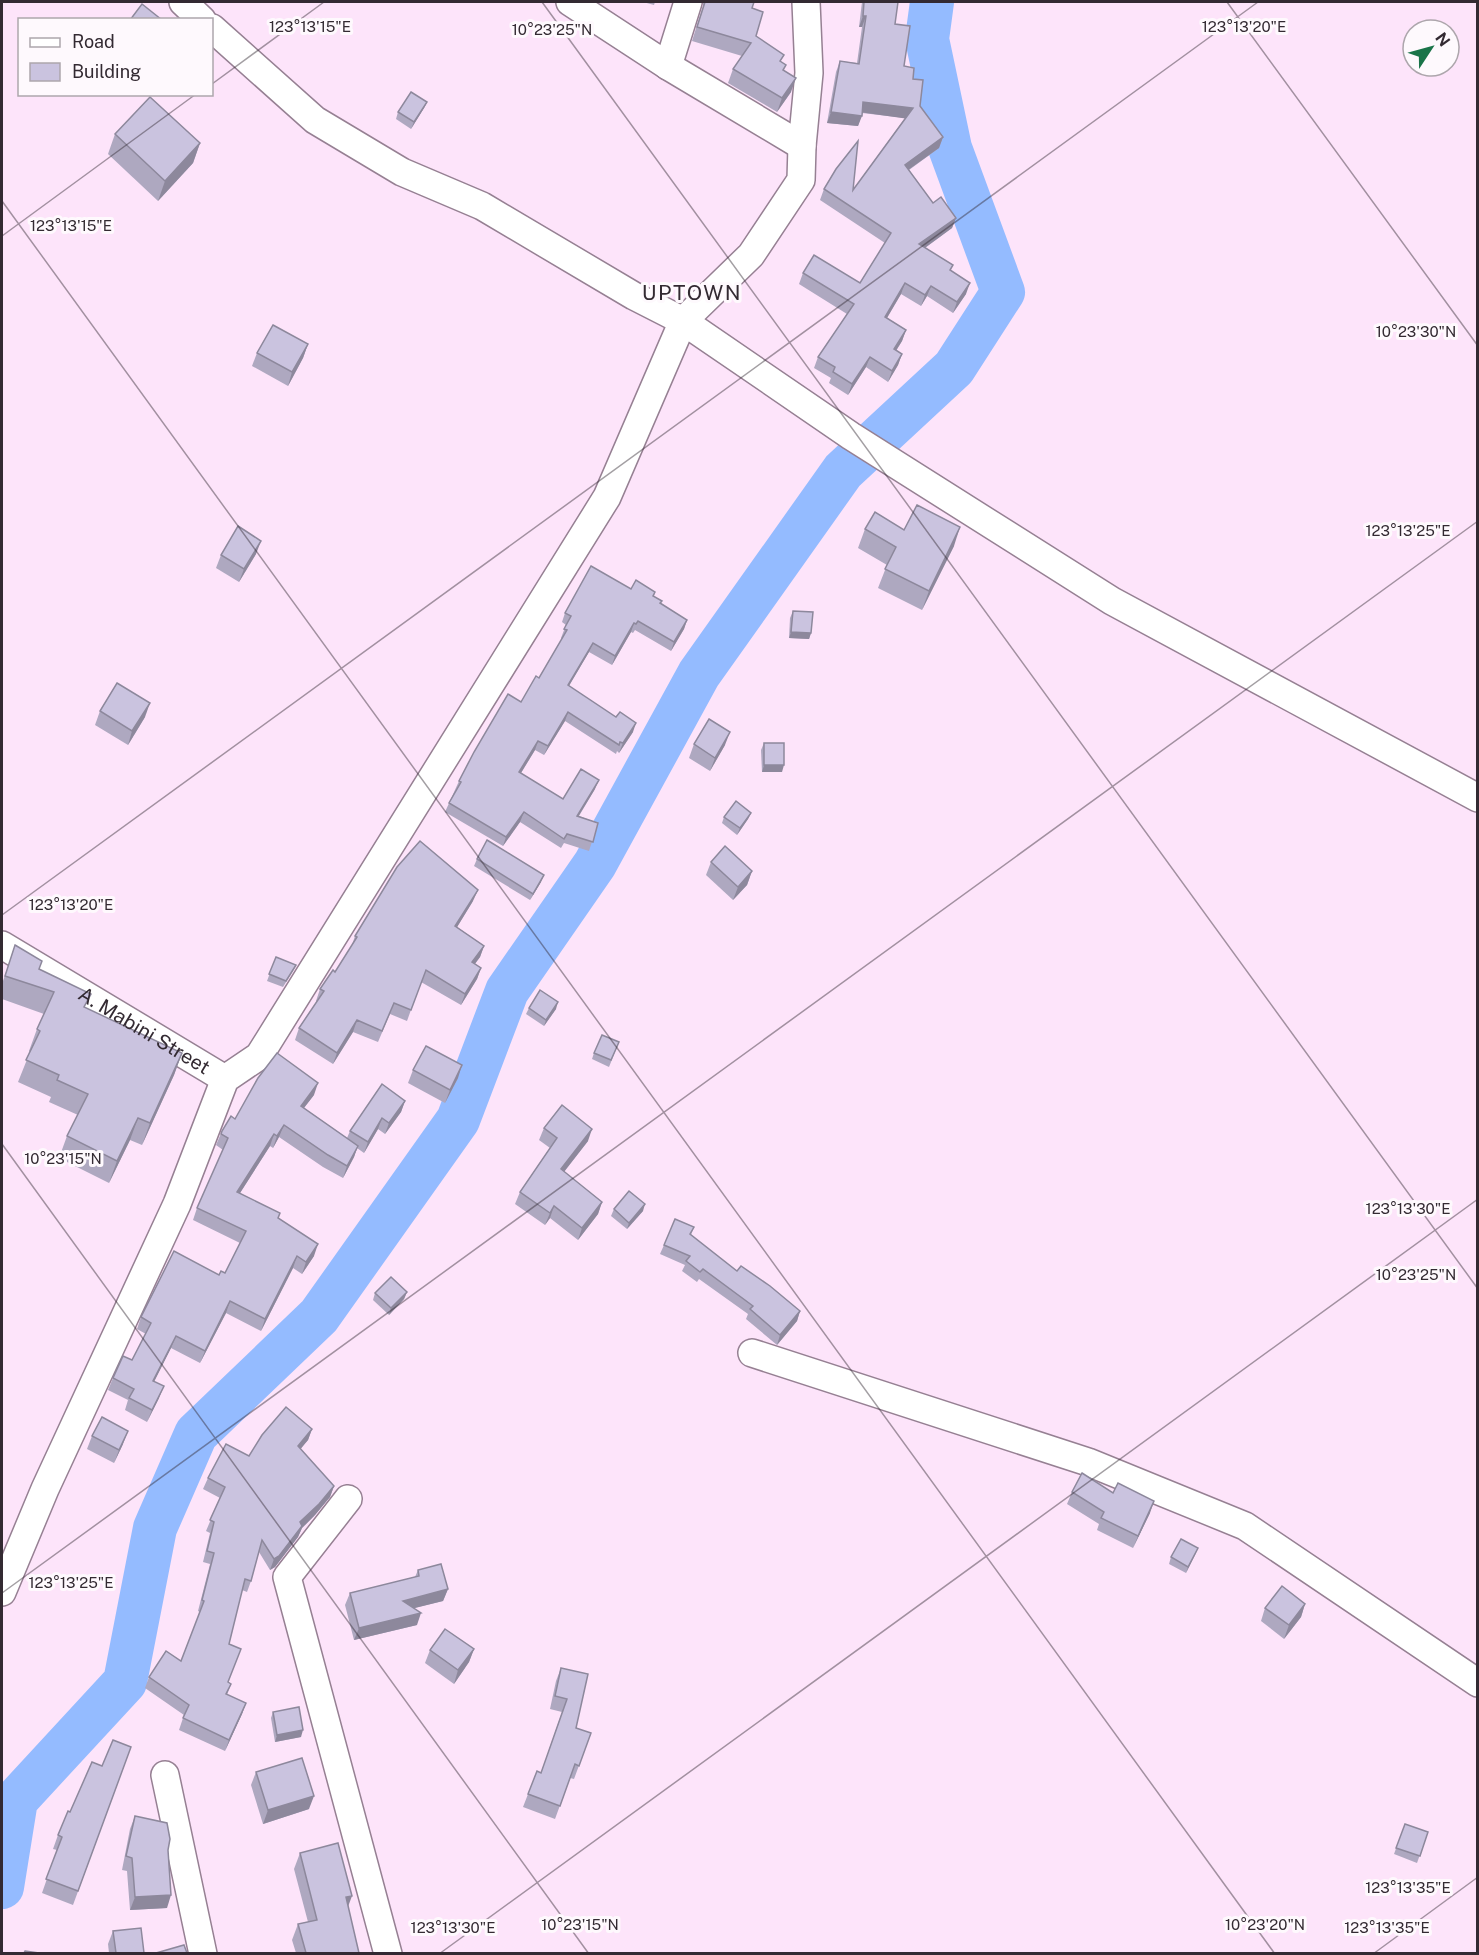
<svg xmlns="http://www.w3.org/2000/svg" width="1479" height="1955" font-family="'Public Sans',sans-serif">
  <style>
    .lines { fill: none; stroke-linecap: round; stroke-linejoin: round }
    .river { stroke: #94bbff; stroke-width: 44 }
    .minor-casing { stroke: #968093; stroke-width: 30 }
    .minor { stroke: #fff; stroke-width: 27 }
    .wall { fill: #aea8c0 }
    .shaded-wall { fill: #8d889c }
    .building { fill: #cac3df; stroke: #8d889c; stroke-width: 1.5 }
    .ticks { fill: none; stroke: #332a32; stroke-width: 1.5; stroke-opacity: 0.45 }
    .labels { text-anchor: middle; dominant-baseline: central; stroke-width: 6; stroke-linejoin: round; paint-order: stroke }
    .street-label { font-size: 20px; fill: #332a32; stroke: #fef9fd }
    .neighbourhood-label { font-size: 21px; letter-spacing: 1.5px; fill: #332a32; stroke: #fef9fd }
    .ticks-label { font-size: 15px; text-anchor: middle; fill: #332a32; stroke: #fef9fd; stroke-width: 6; stroke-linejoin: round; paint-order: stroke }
  </style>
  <rect width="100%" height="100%" fill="#fde4fa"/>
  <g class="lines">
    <polyline class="river" points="2,1887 16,1800 125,1682 155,1528 196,1434 319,1316 458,1120 507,991 595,864 699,674 843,471 954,368 1003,292 950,148 927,39 932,2"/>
    <defs>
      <g id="minor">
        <polyline points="183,2 202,20"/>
        <polyline points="570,2 668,66 802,146"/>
        <polyline points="212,28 315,120 402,172 482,206 634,296 683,321 851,436 1112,601 1478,798"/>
        <polyline points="668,66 688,2"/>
        <path id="s1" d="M2,945L225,1079"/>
        <polyline points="752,1353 1088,1462 1245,1526 1478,1683"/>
        <polyline points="348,1499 287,1577 388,1954"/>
        <polyline points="2,1592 45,1489 177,1204 225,1079 259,1056 607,497 683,321 751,255 801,180 802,146 809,73 806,2"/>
        <polyline points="165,1775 203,1954"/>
      </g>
    </defs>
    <use href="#minor" class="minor-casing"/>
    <use href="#minor" class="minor"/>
  </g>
  <g class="wall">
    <polygon points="643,2 655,2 654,5"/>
    <polygon points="703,2 754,2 752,8 756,36 781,62 791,92 777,112 728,83 733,69 742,56 692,41 703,6"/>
    <polygon points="862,2 898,2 895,24 904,66 913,79 920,106 943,137 939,148 909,170 933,203 956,218 952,228 925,248 951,271 966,294 953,313 927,296 921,306 901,294 887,318 906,330 902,341 896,351 902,354 898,365 888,382 866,367 848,395 829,383 831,378 814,368 818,357 847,314 799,284 803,273 860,283 885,243 820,200 824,189 853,190 905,118 862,113 858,126 827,123 836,72 840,61 857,63 862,27 859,27"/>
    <polygon points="427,102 424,108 411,129 396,119 398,112"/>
    <polygon points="115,134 200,143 193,163 158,201 108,154"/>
    <polygon points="308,344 303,358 288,386 252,366 257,353"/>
    <polygon points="865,529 904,530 954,546 922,610 878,588 887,565 858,548"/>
    <polygon points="256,554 239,582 216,568 221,555"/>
    <polygon points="631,589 655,592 654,596 662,601 661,604 687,620 684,629 671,651 635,630 633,633 631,632 612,665 589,652 569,686 633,732 619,753 617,751 616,754 565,721 544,755 535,750 521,773 563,799 595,789 579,816 598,823 589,851 564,843 561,848 520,822 503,846 445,812 459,781 539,678 562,639 561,638 566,625 562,622 565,613"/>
    <polygon points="793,611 811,633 809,639 789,638 790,618"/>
    <polygon points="100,711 145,717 128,745 95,725"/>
    <polygon points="764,743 782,772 762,772 761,750"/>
    <polygon points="694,744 725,745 710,771 689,758"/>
    <polygon points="751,813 748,819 737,835 722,823 724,817"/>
    <polygon points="477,859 541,882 530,900 474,866"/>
    <polygon points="711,862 752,871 747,885 733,900 706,875"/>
    <polygon points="473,901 457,927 484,946 480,957 475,964 481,968 477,979 461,1005 421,982 407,1021 390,1014 378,1042 353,1032 333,1064 295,1040 299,1028 317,1001 316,1001 320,989 335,972 352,945 355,936"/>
    <polygon points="15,945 39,969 86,1008 182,1053 174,1075 142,1145 130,1140 109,1183 59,1158 67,1136 78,1115 49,1102 51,1097 18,1082 30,1052 29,1051 37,1029 44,1014 2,999 2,984"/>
    <polygon points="276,957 296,965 293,971 283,987 267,981"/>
    <polygon points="529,1008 556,1009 544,1026 526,1014"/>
    <polygon points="619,1042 609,1067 592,1059 594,1053"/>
    <polygon points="413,1070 458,1078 445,1103 408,1083"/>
    <polygon points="314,1095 304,1108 347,1138 350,1131 405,1101 401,1112 385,1134 378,1129 364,1153 357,1148 354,1157 343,1178 323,1167 279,1137 273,1148 270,1146 240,1193 279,1218 314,1256 302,1274 293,1268 261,1331 226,1313 200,1363 171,1348 154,1381 159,1398 147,1422 125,1410 128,1400 108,1390 113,1378 132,1360 146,1334 137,1329 141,1317 219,1275 225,1273 240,1243 193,1220 197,1208 223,1150 216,1145 222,1131 235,1119"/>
    <polygon points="544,1128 588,1141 564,1172 602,1202 598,1214 578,1240 550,1218 545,1225 515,1204 520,1192 550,1148 539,1140"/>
    <polygon points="614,1209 643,1211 627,1229 611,1216"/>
    <polygon points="694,1227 691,1235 737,1271 800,1311 797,1321 777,1345 746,1319 748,1314 699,1279 697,1282 682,1271 685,1265 660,1254 664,1245"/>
    <polygon points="407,1292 404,1299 389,1315 373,1300 375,1293"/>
    <polygon points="312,1429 308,1440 300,1449 334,1486 330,1497 315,1515 302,1528 298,1537 275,1567 270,1570 259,1552 251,1581 247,1592 242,1590 229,1644 228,1683 231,1684 227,1695 246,1703 242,1714 225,1751 179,1730 184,1715 145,1688 149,1677 181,1661 200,1612 198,1611 210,1564 203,1562 210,1533 206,1531 220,1498 203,1489 208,1478 249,1456"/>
    <polygon points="92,1436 123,1444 114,1463 87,1449"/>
    <polygon points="1072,1492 1113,1493 1150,1513 1133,1548 1097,1530 1099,1524 1067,1504"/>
    <polygon points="1198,1548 1186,1573 1169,1564 1171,1557"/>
    <polygon points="418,1570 448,1589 443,1601 414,1608 417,1625 354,1640 345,1605 350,1593 415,1577"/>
    <polygon points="1305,1604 1301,1617 1284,1639 1261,1621 1265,1608"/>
    <polygon points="474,1649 469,1662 454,1684 425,1663 430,1650"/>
    <polygon points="561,1668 576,1728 591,1733 574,1779 570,1778 555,1819 523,1807 537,1771 541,1773 562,1712 550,1709 556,1681"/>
    <polygon points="273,1712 301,1737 275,1742 271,1718"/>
    <polygon points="131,1747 73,1905 42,1893 57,1850 53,1849 58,1835 70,1812 102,1766"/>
    <polygon points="256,1772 309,1809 263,1824 251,1785"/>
    <polygon points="135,1816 167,1908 130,1910 127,1871 122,1870 130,1829"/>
    <polygon points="1405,1824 1428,1832 1417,1863 1394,1854"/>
    <polygon points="300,1853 348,1907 359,1953 296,1953 292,1940 298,1924 308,1922 294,1869"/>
    <polygon points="113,1931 144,1953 109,1953 108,1944"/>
  </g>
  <g class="shaded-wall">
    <polygon points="863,16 866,16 862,27 859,27"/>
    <polygon points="796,78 791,92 777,112 782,98"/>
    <polygon points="427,102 424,108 411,129 414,122"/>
    <polygon points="863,102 913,108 909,119 859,112"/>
    <polygon points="831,112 862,116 858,126 827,123"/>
    <polygon points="943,137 939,148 901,175 905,165"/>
    <polygon points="200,143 193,163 158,201 165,181"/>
    <polygon points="956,218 952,228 915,255 919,244"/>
    <polygon points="905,283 901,294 881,328 885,317"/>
    <polygon points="970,283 966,294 953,313 957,302"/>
    <polygon points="931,286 927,296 921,306 925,295"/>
    <polygon points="906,330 902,341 890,360 894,349"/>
    <polygon points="308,344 303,358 288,386 292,372"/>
    <polygon points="902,354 898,365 888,382 892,371"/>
    <polygon points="870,357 866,367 848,395 852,384"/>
    <polygon points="960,527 954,546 922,610 929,591"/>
    <polygon points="261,541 256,554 239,582 244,569"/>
    <polygon points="687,620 684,629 671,651 674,642"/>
    <polygon points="634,623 631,632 612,665 615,656"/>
    <polygon points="791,632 811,633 809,639 789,638"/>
    <polygon points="593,643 589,652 564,694 568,685"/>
    <polygon points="150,703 145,717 128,745 132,731"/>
    <polygon points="568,712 565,721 544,755 548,746"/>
    <polygon points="636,723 633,732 619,753 623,743"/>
    <polygon points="730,732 725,745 710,771 715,758"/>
    <polygon points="538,741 535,750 516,781 519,772"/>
    <polygon points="764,765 784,765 782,772 762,772"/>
    <polygon points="599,780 595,789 573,825 577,816"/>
    <polygon points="524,812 520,822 503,846 506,837"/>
    <polygon points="751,813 748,819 737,835 740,828"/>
    <polygon points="752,871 747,885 733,900 738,887"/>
    <polygon points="544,875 541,882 530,900 533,894"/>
    <polygon points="478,890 473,901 451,937 455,926"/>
    <polygon points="484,946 480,957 467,974 472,962"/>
    <polygon points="481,968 477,979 461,1005 465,994"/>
    <polygon points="558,1002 556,1009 544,1026 546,1020"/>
    <polygon points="357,1020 353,1032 333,1064 337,1053"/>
    <polygon points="182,1053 174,1075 142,1145 150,1123"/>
    <polygon points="462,1065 458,1078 445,1103 450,1090"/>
    <polygon points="318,1083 314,1095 296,1118 301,1106"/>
    <polygon points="405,1101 401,1112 385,1134 389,1123"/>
    <polygon points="138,1118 130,1140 109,1183 117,1161"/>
    <polygon points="382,1118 378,1129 364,1153 368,1142"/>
    <polygon points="284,1125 279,1137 273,1148 277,1136"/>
    <polygon points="592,1129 588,1141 556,1182 561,1169"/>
    <polygon points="274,1134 270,1146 233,1204 237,1192"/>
    <polygon points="358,1146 354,1157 343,1178 347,1166"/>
    <polygon points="602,1202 598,1214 578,1240 582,1228"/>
    <polygon points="645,1204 643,1211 627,1229 629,1223"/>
    <polygon points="554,1206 550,1218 545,1225 550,1213"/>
    <polygon points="318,1244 314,1256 302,1274 306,1262"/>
    <polygon points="297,1256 293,1268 261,1331 265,1319"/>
    <polygon points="407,1292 404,1299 389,1315 391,1308"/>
    <polygon points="230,1301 226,1313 200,1363 205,1351"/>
    <polygon points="800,1311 797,1321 777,1345 780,1335"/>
    <polygon points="176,1336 171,1348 149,1392 153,1381"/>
    <polygon points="164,1386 159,1398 147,1422 152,1410"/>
    <polygon points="312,1429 308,1440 294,1457 298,1446"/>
    <polygon points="128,1431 123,1444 114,1463 119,1450"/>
    <polygon points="334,1486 330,1497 315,1515 302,1528 298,1537 275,1567 270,1570 274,1559 300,1522"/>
    <polygon points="1154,1501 1150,1513 1133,1548 1138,1536"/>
    <polygon points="1198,1548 1195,1555 1186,1573 1188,1567"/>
    <polygon points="448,1589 443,1601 399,1612 403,1601"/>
    <polygon points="1305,1604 1301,1617 1284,1639 1289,1625"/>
    <polygon points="421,1613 417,1625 354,1640 359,1628"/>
    <polygon points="474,1649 469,1662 454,1684 458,1670"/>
    <polygon points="246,1703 242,1714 225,1751 229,1740"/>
    <polygon points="303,1730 301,1737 275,1742 277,1735"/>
    <polygon points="314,1796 309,1809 263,1824 268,1810"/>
    <polygon points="171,1895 167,1908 130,1910 135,1897"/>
    <polygon points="352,1896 346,1912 346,1897"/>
  </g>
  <g class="building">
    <polygon points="705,2 754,2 752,8 763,12 756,36 784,55 780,61 786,65 783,70 796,78 782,98 733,69 751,43 697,27"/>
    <polygon points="864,2 898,2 895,24 910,26 904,66 914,68 913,79 923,80 920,106 943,137 905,165 933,203 941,197 956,218 919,244 953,265 950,270 970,283 957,302 931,286 925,295 905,283 885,317 906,330 894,349 902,354 892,371 870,357 852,384 833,372 835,367 818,357 854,304 803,273 814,255 860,283 891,233 824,189 836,169 858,141 853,190 913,108 863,102 862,116 831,112 840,61 859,64 866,16 863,16"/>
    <polygon points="142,4 162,20 130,20"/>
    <polygon points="411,92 427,102 414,122 398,112"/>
    <polygon points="150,97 200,143 165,181 115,134"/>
    <polygon points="273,325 308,344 292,372 257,353"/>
    <polygon points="917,505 960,527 929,591 885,569 896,547 865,529 875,512 904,530"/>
    <polygon points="238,526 261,541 244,569 221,555"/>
    <polygon points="591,566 631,589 636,580 655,592 653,596 662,601 660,603 687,620 674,642 638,621 636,624 634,623 615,656 593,643 568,685 616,717 620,712 636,723 623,743 620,742 619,745 568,712 548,746 538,741 519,772 563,799 581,769 599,780 577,816 598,823 593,842 567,834 564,839 524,812 506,837 449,803 461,782 459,781 474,752 508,694 521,702 536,676 539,678 567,630 564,629 571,616 565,613"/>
    <polygon points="793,611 813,612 811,633 791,632"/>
    <polygon points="117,683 150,703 132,731 100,711"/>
    <polygon points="709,719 730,732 715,758 694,744"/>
    <rect x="764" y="743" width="20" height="22"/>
    <polygon points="736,801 751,813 740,828 724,817"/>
    <polygon points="487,840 544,875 533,894 477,859"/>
    <polygon points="420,841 478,890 455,926 484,946 472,962 481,968 465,994 426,970 411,1010 394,1003 382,1031 357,1020 337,1053 299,1028 324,991 320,989 333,970 335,972 357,937 355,936 397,867"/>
    <polygon points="725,846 752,871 738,887 711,862"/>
    <polygon points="15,945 42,961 39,969 91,994 84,1007 182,1053 150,1123 138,1118 117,1161 67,1136 88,1094 57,1080 59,1075 26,1060 40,1031 37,1029 54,992 5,976"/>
    <polygon points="276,957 296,965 286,981 269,974"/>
    <polygon points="540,990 558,1002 546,1020 529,1008"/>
    <polygon points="602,1035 619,1042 611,1060 594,1053"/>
    <polygon points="426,1046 462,1065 450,1090 413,1070"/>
    <polygon points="277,1053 318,1083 301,1106 358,1146 347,1166 328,1155 284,1125 277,1136 274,1134 237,1192 280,1213 278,1218 318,1244 306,1262 297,1256 265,1319 230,1301 205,1351 176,1336 153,1381 164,1386 152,1410 129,1398 134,1389 113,1378 123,1356 132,1360 151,1323 141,1317 174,1251 219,1275 221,1271 225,1273 246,1231 197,1208 228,1138 221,1134 222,1131 231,1116 235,1119 258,1078"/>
    <polygon points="382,1084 405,1101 389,1123 382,1118 368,1142 350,1131"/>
    <polygon points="562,1105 592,1129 561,1169 602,1202 582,1228 554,1206 550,1213 520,1192 557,1138 544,1128"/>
    <polygon points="629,1191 645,1204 629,1223 614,1209"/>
    <polygon points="675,1219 694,1227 690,1234 737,1271 741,1266 770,1286 800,1311 780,1335 750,1309 753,1306 703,1269 700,1272 686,1261 690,1256 664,1245"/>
    <polygon points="391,1277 407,1292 391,1308 375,1293"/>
    <polygon points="286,1407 312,1429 298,1446 334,1486 319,1504 300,1522 302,1526 279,1556 274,1559 262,1540 251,1581 245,1579 229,1644 241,1649 228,1682 231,1684 226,1694 246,1703 229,1740 183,1718 189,1705 149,1677 166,1651 181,1661 204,1601 202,1600 214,1553 207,1551 214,1522 210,1520 225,1487 208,1478 226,1444 249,1456 262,1435"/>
    <polygon points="102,1417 128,1431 119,1450 92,1436"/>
    <polygon points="1082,1473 1113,1493 1118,1483 1154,1501 1138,1536 1101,1518 1104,1512 1072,1492"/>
    <polygon points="1181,1539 1198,1548 1188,1567 1171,1557"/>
    <polygon points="441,1564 448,1589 403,1601 421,1613 359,1628 350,1593 419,1576 418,1570"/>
    <polygon points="1282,1586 1305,1604 1289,1625 1265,1608"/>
    <polygon points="445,1629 474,1649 458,1670 430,1650"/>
    <polygon points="561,1668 588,1674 576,1728 591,1733 579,1766 575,1764 560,1806 528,1794 537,1771 541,1773 567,1699 555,1696"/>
    <polygon points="299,1707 303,1730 277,1735 273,1712"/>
    <polygon points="113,1740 131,1747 78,1891 46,1879 62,1837 58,1835 68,1811 70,1812 92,1762 102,1766"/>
    <polygon points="302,1758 314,1796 268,1810 256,1772"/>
    <polygon points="135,1816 167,1823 170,1839 168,1850 171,1895 135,1897 132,1858 126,1856"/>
    <polygon points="1405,1824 1428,1832 1420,1856 1396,1848"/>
    <polygon points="338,1843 352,1896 346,1897 359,1953 306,1953 298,1924 317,1920 300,1853"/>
    <polygon points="141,1928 144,1953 116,1953 113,1931"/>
    <polygon points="184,1945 187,1953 156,1953"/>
    <polygon points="25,1951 39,1953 24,1953"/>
  </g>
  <path class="ticks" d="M542,2L1478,1289M1227,2L1478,346M212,84L324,2M2,201L1275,1954M2,236L196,94M2,915L1258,2M2,1144L589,1954M2,1593L1478,521M439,1954L1478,1199M1373,1954L1478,1877"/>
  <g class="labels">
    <g class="street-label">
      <text stroke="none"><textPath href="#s1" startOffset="166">A. Mabini Street</textPath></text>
    </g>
    <g class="neighbourhood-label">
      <text x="692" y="292">UPTOWN</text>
    </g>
  </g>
  <g class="ticks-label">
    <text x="310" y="32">123°13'15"E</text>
    <text x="1244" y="32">123°13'20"E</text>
    <text x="552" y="35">10°23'25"N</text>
    <text x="71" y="231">123°13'15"E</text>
    <text x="1416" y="337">10°23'30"N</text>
    <text x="1408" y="536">123°13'25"E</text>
    <text x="71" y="910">123°13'20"E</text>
    <text x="63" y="1164">10°23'15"N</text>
    <text x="1408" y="1214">123°13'30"E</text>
    <text x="1416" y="1280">10°23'25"N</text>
    <text x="71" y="1588">123°13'25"E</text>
    <text x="1408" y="1893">123°13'35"E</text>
    <text x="580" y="1930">10°23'15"N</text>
    <text x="1265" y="1930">10°23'20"N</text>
    <text x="453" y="1933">123°13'30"E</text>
    <text x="1387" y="1933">123°13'35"E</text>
  </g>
  <rect width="1479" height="1955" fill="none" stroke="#332a32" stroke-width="6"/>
  <rect x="18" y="18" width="195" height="78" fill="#fef9fd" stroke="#ada6ac" stroke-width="1.5"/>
  <rect x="30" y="38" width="30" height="9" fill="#ffffff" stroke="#ada6ac" stroke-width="1.5"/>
  <text x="72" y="48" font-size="18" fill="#332a32">Road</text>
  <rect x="30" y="63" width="30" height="18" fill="#cac3df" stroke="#ada6ac" stroke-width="1.5"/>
  <text x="72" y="78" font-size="18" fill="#332a32">Building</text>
  <g transform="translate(1431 48) rotate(54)"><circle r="28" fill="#fef9fd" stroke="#ada6ac" stroke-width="1.5"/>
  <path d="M0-4.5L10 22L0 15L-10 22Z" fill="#1a7449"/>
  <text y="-9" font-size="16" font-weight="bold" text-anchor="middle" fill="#332a32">N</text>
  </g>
</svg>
